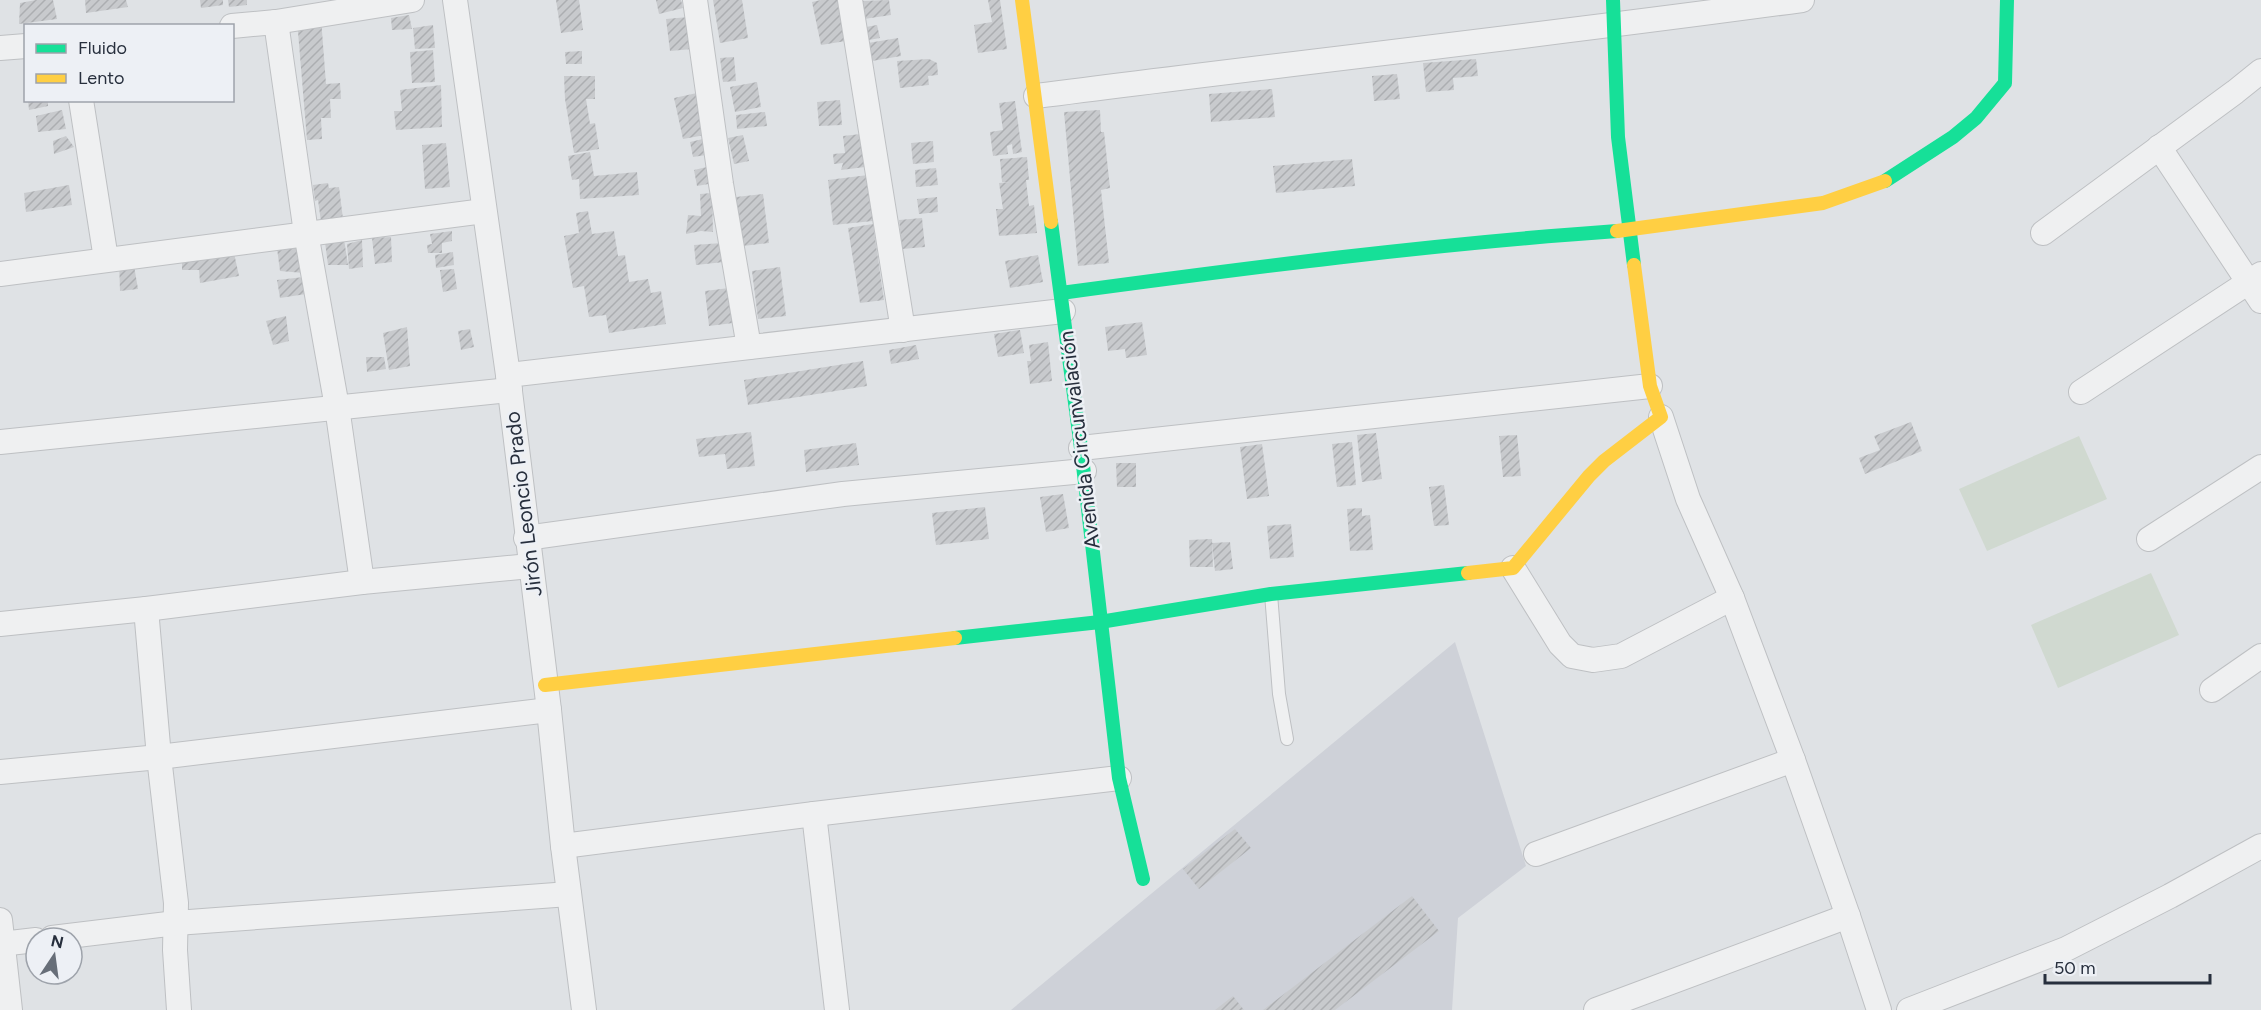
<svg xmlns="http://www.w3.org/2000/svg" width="2261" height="1010" font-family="Figtree,sans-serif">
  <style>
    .built { fill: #ced1d8 }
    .park { fill: #d0d9d0 }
    .building { fill: url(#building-hatch) }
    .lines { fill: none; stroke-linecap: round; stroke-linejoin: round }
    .lane-casing { stroke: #bec0c3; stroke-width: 14 }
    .street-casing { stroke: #bec0c3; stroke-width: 26 }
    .lane { stroke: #eff0f1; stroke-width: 12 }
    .street { stroke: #eff0f1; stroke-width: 24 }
    .fast { stroke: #16e098; stroke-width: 14 }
    .slow { stroke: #ffcf43; stroke-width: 14 }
    .labels { text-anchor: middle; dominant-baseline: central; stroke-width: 5; stroke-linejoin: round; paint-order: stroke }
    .street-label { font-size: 21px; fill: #272f3d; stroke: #edf0f5 }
  </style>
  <defs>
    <pattern id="building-hatch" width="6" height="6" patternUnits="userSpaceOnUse" patternTransform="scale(1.5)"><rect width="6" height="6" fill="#c8cacd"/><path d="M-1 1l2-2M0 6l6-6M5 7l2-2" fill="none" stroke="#acaeb1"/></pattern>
  </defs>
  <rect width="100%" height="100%" fill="#dfe2e5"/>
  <polygon class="built" points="1455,642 1526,866 1458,918 1452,1010 1011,1010"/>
  <g class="park">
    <polygon points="2079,436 2107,499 1987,551 1959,489"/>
    <polygon points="2151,573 2179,635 2058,688 2031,625"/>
  </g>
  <g class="building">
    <polygon points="36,0 53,0 57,19 19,24 20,3"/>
    <polygon points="85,0 126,0 128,7 86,13"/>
    <polygon points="200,0 223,0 223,5 201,8"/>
    <polygon points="228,0 247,0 247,5 229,7"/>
    <polygon points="556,0 579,0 583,30 561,33"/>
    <polygon points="656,0 681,0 683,8 659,14"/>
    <polygon points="713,0 742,0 748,38 720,43"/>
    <polygon points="821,0 838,0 846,41 821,45 812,2"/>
    <polygon points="889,0 891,15 864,19 862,1"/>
    <polygon points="988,0 1000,0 1007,49 978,53 974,25 992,22"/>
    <polygon points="409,15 412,29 392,30 391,18"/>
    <polygon points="688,17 692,49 670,51 666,19"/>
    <polygon points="321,18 326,84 340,83 341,99 330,99 331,118 321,118 322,139 307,140 297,20"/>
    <polygon points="433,25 435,48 415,49 413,28"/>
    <polygon points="877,25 880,38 869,40 866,27"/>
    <polygon points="898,38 901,56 872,61 868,43"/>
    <polygon points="433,50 435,82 412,83 410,52"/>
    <polygon points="582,51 582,64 566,64 565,52"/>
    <polygon points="734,57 736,81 723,82 720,58"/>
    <polygon points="929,59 937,63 938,75 928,76 929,85 900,88 897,61"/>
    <polygon points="1476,59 1478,76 1453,78 1454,90 1426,92 1423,63"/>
    <polygon points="1397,74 1400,99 1374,101 1372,76"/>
    <polygon points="564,76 595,76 595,99 586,99 590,124 595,123 599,149 574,153 565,99"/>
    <polygon points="757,82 761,107 735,112 730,87"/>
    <polygon points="441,85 442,127 396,130 394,111 402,111 400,90"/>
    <polygon points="1272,89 1275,117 1211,122 1209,94"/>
    <polygon points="697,93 705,135 683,139 674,98"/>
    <polygon points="28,100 48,100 48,106 29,110"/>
    <polygon points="840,100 842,125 819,126 817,102"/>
    <polygon points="1015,101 1022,152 1013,154 1012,144 1007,146 1008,154 993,156 990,132 1003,130 999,103"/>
    <polygon points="62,110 66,129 38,132 36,116"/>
    <polygon points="1100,110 1101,132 1104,132 1110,188 1101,190 1109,263 1078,266 1064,112"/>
    <polygon points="765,112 767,126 737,129 736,115"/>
    <polygon points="861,134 865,167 841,170 843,163 834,164 833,154 845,153 843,136"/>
    <polygon points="743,135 749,161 734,164 728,138"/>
    <polygon points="66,136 74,147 54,154 53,141"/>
    <polygon points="703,139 706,155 693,157 690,142"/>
    <polygon points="933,141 934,162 913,164 911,143"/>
    <polygon points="446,143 450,187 425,189 422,145"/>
    <polygon points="590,152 594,176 637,172 639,195 580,199 579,179 572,180 568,156"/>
    <polygon points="1027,157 1029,180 1026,180 1029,206 1034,205 1037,233 999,236 996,209 1003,209 999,183 1010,182 1002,182 1000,159"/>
    <polygon points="1352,159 1355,186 1276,193 1273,166"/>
    <polygon points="711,166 714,183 697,186 694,170"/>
    <polygon points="936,168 938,185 916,187 915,170"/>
    <polygon points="868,175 873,221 833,225 828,180"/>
    <polygon points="328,183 329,188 339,187 343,219 321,222 318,200 315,201 313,185"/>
    <polygon points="69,185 72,205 26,212 24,193"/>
    <polygon points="712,193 713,232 701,231 686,234 688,215 701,216 700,194"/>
    <polygon points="763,194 769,243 743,246 736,197"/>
    <polygon points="937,197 938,212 919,214 917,199"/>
    <polygon points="588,211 592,234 614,231 618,256 625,255 629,282 648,279 651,293 661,291 666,324 609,333 606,315 589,317 584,286 573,288 564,236 579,233 576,213"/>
    <polygon points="922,218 925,247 902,249 899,220"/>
    <polygon points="873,224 884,300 860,303 848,228"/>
    <polygon points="452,231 452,241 442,243 442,253 428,253 427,245 432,244 430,234"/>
    <polygon points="391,237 392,262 375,264 372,238"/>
    <polygon points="344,239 348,265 328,265 325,242"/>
    <polygon points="362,240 363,267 349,269 347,244"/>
    <polygon points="722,243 724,262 696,265 694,245"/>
    <polygon points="304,247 304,273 280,271 277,248"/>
    <polygon points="453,252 454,265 436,268 435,255"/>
    <polygon points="234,253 239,276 200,283 199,270 182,270 182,259"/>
    <polygon points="1038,255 1043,282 1010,288 1005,261"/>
    <polygon points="133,260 138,289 120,291 119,261"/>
    <polygon points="780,267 786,316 758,319 752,271"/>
    <polygon points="454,269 457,289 443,292 440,270"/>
    <polygon points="304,277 306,294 280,298 277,280"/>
    <polygon points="729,288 733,323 709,326 705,291"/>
    <polygon points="286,316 289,341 273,345 266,321"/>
    <polygon points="1142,322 1147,355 1126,358 1125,349 1108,351 1105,327"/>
    <polygon points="407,327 410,366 389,370 383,333"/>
    <polygon points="470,329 474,347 461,350 458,331"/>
    <polygon points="1020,330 1024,353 998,357 994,334"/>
    <polygon points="1048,342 1052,381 1030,384 1027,361 1031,361 1029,345"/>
    <polygon points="916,345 919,359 891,364 889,350"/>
    <polygon points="366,357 384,357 386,369 367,372"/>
    <polygon points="863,361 867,386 748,405 744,380"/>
    <polygon points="1911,422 1922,451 1865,474 1859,458 1880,450 1874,436"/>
    <polygon points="751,432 755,466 727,469 725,454 699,457 696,439"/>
    <polygon points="1376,433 1382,479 1362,482 1357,435"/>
    <polygon points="1517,435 1521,476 1503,477 1499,436"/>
    <polygon points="1352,442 1356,485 1337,487 1332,444"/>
    <polygon points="856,443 859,465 806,472 804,450"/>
    <polygon points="1262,444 1269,496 1247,499 1240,447"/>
    <polygon points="1116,463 1136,463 1136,487 1117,487"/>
    <polygon points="1444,485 1449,525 1434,526 1429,487"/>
    <polygon points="1063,494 1069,528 1046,532 1040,497"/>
    <polygon points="985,507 989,539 936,545 932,513"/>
    <polygon points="1362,508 1362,516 1370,515 1373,550 1350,551 1347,509"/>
    <polygon points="1291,524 1294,557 1270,559 1267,526"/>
    <polygon points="1212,539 1213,567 1190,567 1189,540"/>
    <polygon points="1230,542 1233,569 1215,571 1212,543"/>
    <polygon points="1235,829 1251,848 1199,889 1183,869"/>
    <polygon points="1412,896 1439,931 1335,1010 1263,1010"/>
    <polygon points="1233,996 1244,1010 1215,1010"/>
  </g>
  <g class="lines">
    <defs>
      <polyline id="lane" points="1271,594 1279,694 1287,739"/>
      <g id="street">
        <polyline points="455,0 508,375 549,710 563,846 584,1010"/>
        <polyline points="695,0 721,184 749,347"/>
        <polyline points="850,0 903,330"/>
        <polyline points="276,22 306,233 337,407 362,582"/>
        <polyline points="232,26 276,22 412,0"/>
        <polyline points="0,48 26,46"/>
        <path d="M1036,96C1291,63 1547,35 1802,0"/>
        <polyline points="81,100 106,259"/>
        <polyline points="2159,147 2261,301"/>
        <polyline points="2043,233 2235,92 2261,71"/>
        <polyline points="0,274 484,211"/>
        <polyline points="508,375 1063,311"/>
        <polyline points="2081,392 2261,274"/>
        <polyline points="1661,417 1688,499 1732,598 1793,760 1848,916 1879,1010"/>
        <polyline points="0,442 510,390"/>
        <polyline points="1081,448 1650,386"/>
        <polyline points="526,538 843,494 1084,471"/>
        <polyline points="2149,539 2261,467"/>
        <polyline points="1513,568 1560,644 1572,656 1593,660 1621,656 1732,598"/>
        <polyline points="146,609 159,757 176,903 175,950 179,1010"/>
        <polyline points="0,624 146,609 362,582 530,566"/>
        <polyline points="2212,690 2261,656"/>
        <polyline points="0,772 159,757 549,710"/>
        <polyline points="814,814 837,1010"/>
        <polyline points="563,846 814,814 1119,778"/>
        <polyline points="1536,854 1793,760"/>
        <polyline points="0,920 10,1010"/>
        <polyline points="52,938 176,923 569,894"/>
        <polyline points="0,944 36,940"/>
        <polyline points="1596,1010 1848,916"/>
        <polyline points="1909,1010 2066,949 2170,896 2261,846"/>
      </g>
    </defs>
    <use href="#lane" class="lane-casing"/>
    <use href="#street" class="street-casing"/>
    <use href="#lane" class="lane"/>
    <use href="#street" class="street"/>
    <g class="fast">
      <polyline points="1613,0 1618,137 1634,265"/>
      <polyline points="1885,181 1953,137 1976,118 2005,83 2007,0"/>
      <polyline points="1051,222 1081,448 1119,778 1143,879"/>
      <path d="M1061,293C1246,268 1431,244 1617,231"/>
      <polyline points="955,638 1100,622 1271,594 1468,573"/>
    </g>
    <g class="slow">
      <polyline points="1022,0 1051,222"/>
      <polyline points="1617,231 1823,203 1885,181"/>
      <polyline points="1468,573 1513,568 1589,476 1604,461 1661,417 1650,386 1634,265"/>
      <polyline points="545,685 955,638"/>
    </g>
  </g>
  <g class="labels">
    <g class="street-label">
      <text transform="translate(1079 440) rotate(-97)">Avenida Circunvalación</text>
      <text transform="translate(523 504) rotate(-97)">Jirón Leoncio Prado</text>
    </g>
  </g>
  <rect x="24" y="24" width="210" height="78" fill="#edf0f5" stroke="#9ea3ab" stroke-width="1.5"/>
  <rect x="36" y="44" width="30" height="9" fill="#16e098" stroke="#9ea3ab" stroke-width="1.5"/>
  <text x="78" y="54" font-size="18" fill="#272f3d">Fluido</text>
  <rect x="36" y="74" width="30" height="9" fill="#ffcf43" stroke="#9ea3ab" stroke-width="1.5"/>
  <text x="78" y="84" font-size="18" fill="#272f3d">Lento</text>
  <g transform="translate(54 956) rotate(13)"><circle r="28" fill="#edf0f5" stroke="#9ea3ab" stroke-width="1.5"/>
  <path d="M0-4.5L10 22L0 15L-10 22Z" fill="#676e78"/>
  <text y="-9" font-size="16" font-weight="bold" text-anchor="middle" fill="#272f3d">N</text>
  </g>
  <path d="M2045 974v9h165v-9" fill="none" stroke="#272f3d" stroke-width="3"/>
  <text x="2054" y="974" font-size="18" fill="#272f3d" stroke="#edf0f5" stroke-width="4.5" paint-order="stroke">50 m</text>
</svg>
